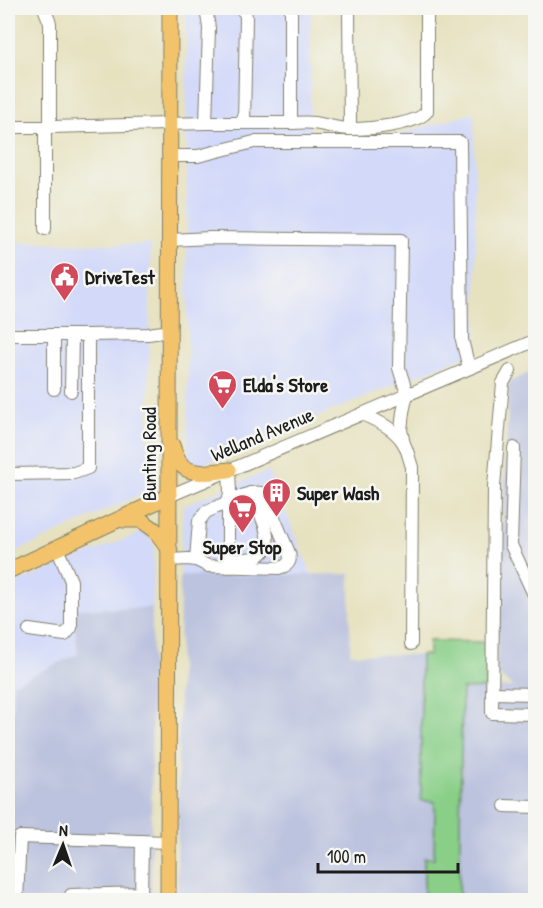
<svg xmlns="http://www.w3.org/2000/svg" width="543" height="908" font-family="'Patrick Hand',sans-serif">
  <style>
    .built { fill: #d2d9f9 }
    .industrial { fill: #bcc3de }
    .green { fill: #8acf88; stroke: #537652; stroke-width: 1.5 }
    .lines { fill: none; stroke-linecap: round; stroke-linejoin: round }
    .minor-casing { stroke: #817e6d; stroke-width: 14 }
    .major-casing { stroke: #817e6d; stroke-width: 17 }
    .minor { stroke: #fff; stroke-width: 12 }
    .major { stroke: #f2c36a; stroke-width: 15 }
    .labels { text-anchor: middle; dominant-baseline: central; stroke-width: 5; stroke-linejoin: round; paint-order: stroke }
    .poi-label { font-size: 20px; font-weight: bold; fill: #1c1c1c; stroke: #f6f6f2; text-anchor: start }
    .street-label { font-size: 20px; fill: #1c1c1c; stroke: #f6f6f2 }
  </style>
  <rect width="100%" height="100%" fill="#f6f6f2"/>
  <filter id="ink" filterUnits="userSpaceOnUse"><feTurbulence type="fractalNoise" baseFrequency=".0167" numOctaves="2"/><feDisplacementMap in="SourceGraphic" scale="12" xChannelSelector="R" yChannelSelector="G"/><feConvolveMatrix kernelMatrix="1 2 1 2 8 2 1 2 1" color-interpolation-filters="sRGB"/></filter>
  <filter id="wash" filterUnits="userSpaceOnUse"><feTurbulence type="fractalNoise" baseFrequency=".008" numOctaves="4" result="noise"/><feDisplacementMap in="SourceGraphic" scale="24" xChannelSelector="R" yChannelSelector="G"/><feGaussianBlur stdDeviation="1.35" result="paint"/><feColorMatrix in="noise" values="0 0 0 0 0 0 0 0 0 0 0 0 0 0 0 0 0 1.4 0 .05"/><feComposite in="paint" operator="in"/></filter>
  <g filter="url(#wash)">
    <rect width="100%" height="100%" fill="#e6e1be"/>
    <g class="built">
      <polygon points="186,8 311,8 310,135 396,135 474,113 477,351 200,465 188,463"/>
      <polygon points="8,242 151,245 147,491 8,556"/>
      <polygon points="268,471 312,575 180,576 183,509 187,504"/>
      <polygon points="143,532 148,535 154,545 152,608 73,609 78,654 13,684 13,715 8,715 8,586"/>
    </g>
    <g class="industrial">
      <polygon points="535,370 535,900 459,900 462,689 513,687 496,673 509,382"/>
      <polygon points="350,574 350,654 421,655 421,800 435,802 434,859 424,859 424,900 177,900 180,576"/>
      <polygon points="152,608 151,900 8,900 8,715 13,715 13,684 78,654 73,609"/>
    </g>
    <polygon class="green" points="429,641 487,642 487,688 462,689 459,900 424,900 424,858 434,858 435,802 421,800 421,655 429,655"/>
  </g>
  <g filter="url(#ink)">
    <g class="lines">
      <defs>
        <g id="minor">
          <polyline points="44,8 50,23 50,127"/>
          <polyline points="206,8 209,28 206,123 291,123 291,8"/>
          <polyline points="239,8 245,12 246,17 244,123"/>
          <polyline points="349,8 350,129"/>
          <path d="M291,123C298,123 307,122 314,123C327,125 339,129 351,129C368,129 418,125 427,111V8"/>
          <polyline points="8,127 50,127 206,123"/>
          <polyline points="170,156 198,156 254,142 460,142 462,340 469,368"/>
          <polyline points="45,229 45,127"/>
          <polyline points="170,240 210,238 401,240 399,368 407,394 403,412 401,430 404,444"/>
          <polyline points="8,335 88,335"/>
          <polyline points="54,335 54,389"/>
          <polyline points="510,371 503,383 494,486 492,713 536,714"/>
          <polyline points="71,391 72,335"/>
          <path d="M362,414C377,421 395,428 404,444C408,451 409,459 412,467L411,644"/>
          <polyline points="514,448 511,545 536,599"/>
          <polyline points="8,474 74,473 88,468 88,335 148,334 170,331"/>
          <polyline points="169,496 536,340"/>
          <path d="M235,559C287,562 264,520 250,493"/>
          <polyline points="169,560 188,559 196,560 199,521 206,512 228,502 230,493 229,470"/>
          <path d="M196,560L208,566L279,568C291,565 292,559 287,548L264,494C253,489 239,498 228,502V567"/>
          <polyline points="29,630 65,635 71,628 71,581 57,548"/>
          <polyline points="492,693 536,694"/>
          <polyline points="505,806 536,807"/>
          <polyline points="141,899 142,841"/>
          <polyline points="17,900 20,837 168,842"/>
          <polyline points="71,900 71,895 142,893"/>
        </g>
        <g id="major">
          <path d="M172,445C174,451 176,458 180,463C190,478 215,471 229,470"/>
          <polyline points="123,520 141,520 155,530 170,550"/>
          <polyline points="8,571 169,496"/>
          <polyline points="168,900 170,8"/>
        </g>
      </defs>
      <use href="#minor" class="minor-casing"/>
      <use href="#major" class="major-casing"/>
      <use href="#minor" class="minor"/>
      <use href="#major" class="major"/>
    </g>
  </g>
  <defs>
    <symbol id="civic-pin" viewBox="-11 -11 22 30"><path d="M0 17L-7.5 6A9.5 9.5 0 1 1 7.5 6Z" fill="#d1495b" stroke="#f6f6f2"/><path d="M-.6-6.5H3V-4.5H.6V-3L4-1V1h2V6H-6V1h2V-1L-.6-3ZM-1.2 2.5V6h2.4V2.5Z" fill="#fff"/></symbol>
    <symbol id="supermarket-pin" viewBox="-11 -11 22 30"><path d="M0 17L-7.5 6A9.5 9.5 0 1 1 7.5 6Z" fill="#d1495b" stroke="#f6f6f2"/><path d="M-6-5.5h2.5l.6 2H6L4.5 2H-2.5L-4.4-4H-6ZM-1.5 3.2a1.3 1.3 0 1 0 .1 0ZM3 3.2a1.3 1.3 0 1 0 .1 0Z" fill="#fff"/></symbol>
    <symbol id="building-pin" viewBox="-11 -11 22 30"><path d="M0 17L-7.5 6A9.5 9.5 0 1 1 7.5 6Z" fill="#d1495b" stroke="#f6f6f2"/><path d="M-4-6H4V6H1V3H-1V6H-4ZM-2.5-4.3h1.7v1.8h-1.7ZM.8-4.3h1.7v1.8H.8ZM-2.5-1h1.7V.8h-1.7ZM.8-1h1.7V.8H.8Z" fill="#fff"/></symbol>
  </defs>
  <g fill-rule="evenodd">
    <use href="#civic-pin" x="48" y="260" width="33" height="45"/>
    <use href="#supermarket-pin" x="206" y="368" width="33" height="45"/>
    <use href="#building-pin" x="260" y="476" width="33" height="45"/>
    <use href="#supermarket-pin" x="226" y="492" width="33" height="45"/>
  </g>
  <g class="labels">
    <g class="poi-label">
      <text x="85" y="276">DriveTest</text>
      <text x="243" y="384">Elda's Store</text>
      <text x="297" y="492">Super Wash</text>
      <text x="242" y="546" text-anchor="middle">Super Stop</text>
    </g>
    <g class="street-label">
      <text transform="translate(262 434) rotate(-23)">Welland Avenue</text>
      <text transform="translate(148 454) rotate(-90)">Bunting Road</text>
    </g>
  </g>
  <rect width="543" height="908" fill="none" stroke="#f6f6f2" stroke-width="30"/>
  <g transform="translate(63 845) rotate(2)" stroke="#f6f6f2" stroke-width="4.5" paint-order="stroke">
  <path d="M0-4.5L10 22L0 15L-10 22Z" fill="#1c1c1c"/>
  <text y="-9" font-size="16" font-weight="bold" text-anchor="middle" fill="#1c1c1c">N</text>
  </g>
  <path d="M318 863v9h140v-9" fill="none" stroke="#1c1c1c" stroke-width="3"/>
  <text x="327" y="863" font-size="18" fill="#1c1c1c" stroke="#f6f6f2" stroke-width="4.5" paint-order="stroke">100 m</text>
</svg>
